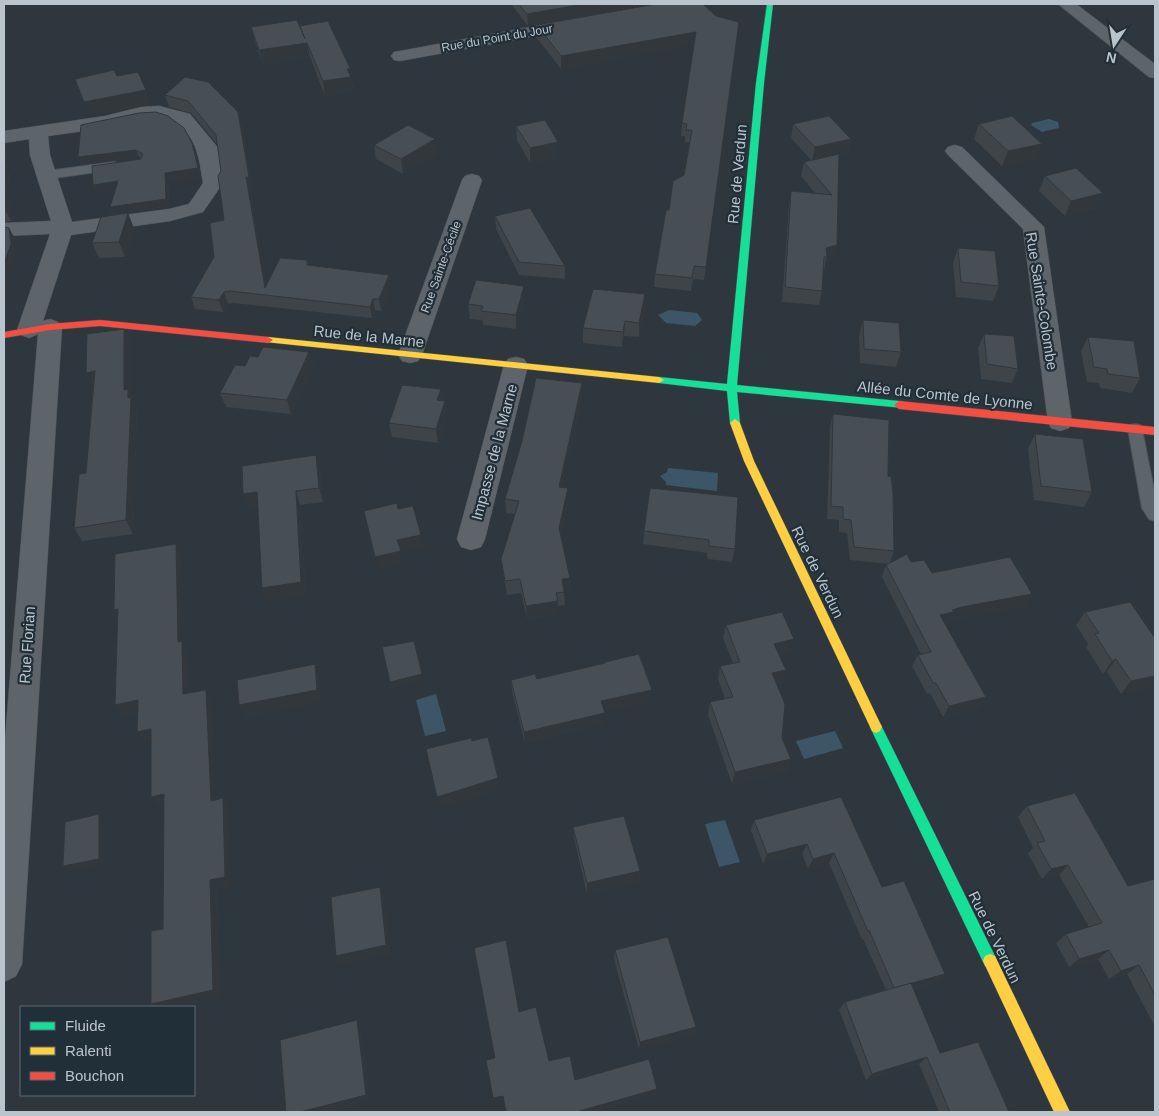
<svg xmlns="http://www.w3.org/2000/svg" width="1159" height="1116" font-family="Arial,sans-serif">
  <style>
    .water { fill: #3d5667 }
    .lines { fill: none; stroke-linecap: round; stroke-linejoin: round }
    .lane-casing { stroke: #4d5357; stroke-width: 2 }
    .street-casing { stroke: #4d5357; stroke-width: 1 }
    .fast-casing { stroke: #4d5357; stroke-width: 1 }
    .slow-casing { stroke: #4d5357; stroke-width: 1 }
    .jam-casing { stroke: #4d5357; stroke-width: 1 }
    .lane { fill: #5e656a; fill-rule: evenodd }
    .street { fill: #5e656a; fill-rule: evenodd }
    .fast { fill: #16e098; fill-rule: evenodd }
    .slow { fill: #ffcf43; fill-rule: evenodd }
    .jam { fill: #f24e42; fill-rule: evenodd }
    .wall { fill: #3e4448 }
    .shaded-wall { fill: #32373b }
    .building { fill: #484f54; stroke: #32373b }
    .labels { text-anchor: middle; dominant-baseline: central; stroke-width: 4.5; stroke-linejoin: round; paint-order: stroke }
    .far-street-label { font-size: 12px; fill: #bac4cc; stroke: #212f38 }
    .street-label { font-size: 15px; fill: #bac4cc; stroke: #212f38 }
  </style>
  <rect width="100%" height="100%" fill="#2e373d"/>
  <g class="water">
    <polygon points="1049,119 1058,122 1059,128 1042,132 1031,125 1032,123"/>
    <polygon points="669,310 697,313 702,320 695,326 666,323 658,315"/>
    <polygon points="668,468 718,473 717,491 666,485 666,482 660,476 667,472"/>
    <polygon points="436,694 446,731 425,736 416,700"/>
    <polygon points="835,731 843,748 804,759 796,741"/>
    <polygon points="725,820 740,862 719,867 705,824"/>
  </g>
  <g class="lines">
    <defs>
      <g id="lane">
        <polygon points="114,162 118,163 118,169 47,179 41,175 47,171"/>
        <polygon points="1135,424 1140,425 1142,429 1155,495 1155,521 1149,519 1142,508 1128,429 1130,425"/>
      </g>
      <g id="street">
        <polygon points="1058,4 1076,4 1155,64 1155,78 1149,77"/>
        <polygon points="574,19 580,20 583,24 580,28 400,61 394,60 391,56 394,52 400,51"/>
        <path d="M159,106L190,114L215,144L218,148L223,183L203,212L170,221L71,235L43,321L50,319L58,322L62,327L22,964L16,976L4,982V751L38,334L29,338L21,335L17,330L50,234L4,236V223L51,221L30,155L29,139L4,143V131L105,116L141,107ZM159,118C195,127 198,150 203,183L189,204L169,209L72,222L50,155L48,136L105,128L141,119Z"/>
        <polygon points="955,145 962,147 1044,227 1072,422 1069,428 1060,431 1051,428 1048,422 1023,229 948,155 945,151 948,147"/>
        <polygon points="472,174 479,176 482,180 422,355 418,361 410,363 402,361 398,355 462,180 465,176"/>
        <polygon points="516,357 524,359 528,365 485,539 481,547 471,550 461,547 457,539 504,365 508,359"/>
      </g>
      <g id="fast">
        <polygon points="767,4 773,4 764,83 737,385 899,401 903,402 904,405 903,408 737,392 740,423 735,427 730,423 727,391 659,383 654,380 659,377 727,384 756,83"/>
        <polygon points="876,721 880,723 995,956 997,961 995,966 990,968 985,966 870,727 872,723"/>
      </g>
      <g id="slow">
        <polygon points="268,337 659,377 664,380 659,383 265,342 265,338"/>
        <polygon points="735,419 740,423 754,461 880,723 882,727 880,731 876,733 872,731 744,461 730,423"/>
        <polygon points="990,954 995,956 1070,1112 1054,1112 983,961 985,956"/>
      </g>
      <g id="jam">
        <polygon points="100,320 268,337 273,340 268,343 100,326 50,330 4,338 4,332 50,324"/>
        <polygon points="899,401 1155,427 1155,435 899,409 894,405"/>
      </g>
    </defs>
    <use href="#lane" class="lane-casing"/>
    <use href="#street" class="street-casing"/>
    <use href="#fast" class="fast-casing"/>
    <use href="#slow" class="slow-casing"/>
    <use href="#jam" class="jam-casing"/>
    <use href="#lane" class="lane"/>
    <use href="#street" class="street"/>
    <use href="#fast" class="fast"/>
    <use href="#slow" class="slow"/>
    <use href="#jam" class="jam"/>
  </g>
  <g class="wall">
    <polygon points="511,4 649,4 528,26"/>
    <polygon points="716,16 739,22 704,280 693,279 691,291 654,287 655,274 669,210 684,175 690,143 685,142 685,136 681,136 682,123 694,44 561,69 537,38 537,25"/>
    <polygon points="251,27 300,27 352,82 353,91 325,96 310,57 263,64 255,42"/>
    <polygon points="185,77 241,123 252,189 250,189 266,286 307,260 308,265 389,275 391,286 381,311 375,310 372,318 234,303 228,304 223,312 195,309 191,297 214,257 224,220 221,171 217,144 191,113 169,107 165,95"/>
    <polygon points="793,124 851,139 848,153 839,155 834,259 826,261 824,271 823,271 822,291 819,305 782,302 789,206 791,191 815,193 801,176 804,162 811,160 791,138"/>
    <polygon points="979,124 1036,158 1002,166 974,139"/>
    <polygon points="81,125 195,151 200,176 168,180 169,206 113,215 110,207 116,190 96,193 93,185 141,158 139,157 81,165 78,157"/>
    <polygon points="516,126 558,142 558,157 530,163 517,140"/>
    <polygon points="4,142 5,145 10,186 6,187 11,221 4,222"/>
    <polygon points="374,145 437,154 403,174 376,159"/>
    <polygon points="1045,176 1096,208 1065,216 1039,191"/>
    <polygon points="495,216 565,266 565,279 519,275 496,229"/>
    <polygon points="134,228 125,257 99,258 92,243"/>
    <polygon points="958,248 999,286 993,301 956,297 953,263"/>
    <polygon points="525,300 516,329 483,325 482,320 470,319 468,304"/>
    <polygon points="645,308 639,337 624,336 622,347 583,343 583,328"/>
    <polygon points="863,320 901,352 896,367 860,363 859,335"/>
    <polygon points="124,329 130,343 130,393 135,403 135,406 137,411 133,534 82,541 74,528 86,473 93,387 86,373"/>
    <polygon points="984,334 1018,369 1012,383 981,379 978,348"/>
    <polygon points="1088,337 1140,378 1132,393 1100,388 1099,383 1087,382 1081,351"/>
    <polygon points="309,352 313,366 291,414 226,407 220,393 245,366 258,357"/>
    <polygon points="441,389 443,401 447,416 438,443 392,437 389,423"/>
    <polygon points="582,398 562,487 568,502 561,536 570,591 564,592 565,605 558,606 558,614 527,619 521,593 507,595 503,573 501,559 515,514 506,513 505,499"/>
    <polygon points="833,414 888,476 894,551 890,563 911,562 932,573 1032,594 1025,606 957,618 950,621 948,624 946,624 980,708 943,717 930,693 927,694 912,666 918,655 921,654 882,577 886,565 888,564 850,560 847,533 839,532 839,520 827,519 830,428"/>
    <polygon points="1035,434 1092,492 1084,507 1034,500 1028,449"/>
    <polygon points="320,469 323,502 300,505 306,595 268,601 262,588 258,507 248,509"/>
    <polygon points="650,488 735,549 732,562 707,559 707,553 643,544 644,531"/>
    <polygon points="1085,612 1155,638 1155,686 1121,694 1107,672 1103,674 1086,647 1088,644 1076,625"/>
    <polygon points="726,625 794,639 790,652 779,655 782,682 777,684 782,738 791,759 787,771 732,784 708,715 710,702 725,699 718,679 720,666 733,663 723,638"/>
    <polygon points="605,662 650,701 604,711 604,723 525,743 512,691 511,680 537,679 605,664"/>
    <polygon points="841,797 882,887 945,974 937,982 913,989 940,1053 1009,1112 939,1112 919,1064 866,1080 839,1010 845,1002 886,990 863,939 862,940 829,863 808,869 802,854 763,864 751,830 754,820"/>
    <polygon points="1027,806 1128,886 1155,879 1155,1027 1127,974 1109,979 1098,959 1069,967 1056,943 1066,934 1089,927 1059,875 1042,879 1028,854 1033,848 1018,817"/>
    <polygon points="573,827 640,871 639,881 587,894 574,838"/>
    <polygon points="615,950 696,1027 693,1035 639,1049 614,959"/>
  </g>
  <g class="shaded-wall">
    <polygon points="584,4 649,4 528,26 527,14"/>
    <polygon points="696,32 695,44 561,69 561,56"/>
    <polygon points="307,43 310,57 263,64 259,50"/>
    <polygon points="350,68 353,91 325,96 323,81 347,69"/>
    <polygon points="146,90 151,105 90,116 84,102"/>
    <polygon points="238,112 241,123 252,189 250,189 268,295 265,288 246,177"/>
    <polygon points="435,139 437,154 403,174 401,159"/>
    <polygon points="851,139 848,153 812,162 815,147"/>
    <polygon points="4,142 5,145 10,186 6,187 11,221 6,211 4,194"/>
    <polygon points="558,142 558,157 530,163 530,148"/>
    <polygon points="192,143 200,176 168,180 169,206 113,215 110,207 165,173"/>
    <polygon points="1042,144 1036,158 1002,166 1008,151"/>
    <polygon points="136,150 139,157 81,165 78,157"/>
    <polygon points="118,181 121,189 96,193 93,185"/>
    <polygon points="1103,193 1096,208 1065,216 1071,201"/>
    <polygon points="128,213 134,228 125,257 119,242"/>
    <polygon points="9,228 14,237 16,254 8,273 11,279 4,298 4,263"/>
    <polygon points="837,245 834,259 826,261 827,257 826,248"/>
    <polygon points="389,275 391,286 381,311 379,299"/>
    <polygon points="524,286 525,300 516,329 516,315"/>
    <polygon points="224,292 228,304 223,312 219,300"/>
    <polygon points="645,294 645,308 639,337 639,323"/>
    <polygon points="373,299 375,310 372,318 370,307"/>
    <polygon points="625,321 624,336 622,347 623,332"/>
    <polygon points="124,329 130,343 130,393 135,403 135,406 137,411 133,534 126,520 124,390"/>
    <polygon points="309,352 313,366 291,414 287,400"/>
    <polygon points="95,371 101,385 93,387 86,373"/>
    <polygon points="582,383 582,398 559,501 559,487"/>
    <polygon points="441,389 443,404 437,400"/>
    <polygon points="445,401 447,416 438,443 436,429"/>
    <polygon points="316,455 320,469 323,502 319,488"/>
    <polygon points="568,488 568,502 560,542 559,528"/>
    <polygon points="296,491 300,505 306,595 268,601 262,588"/>
    <polygon points="257,492 262,506 248,509 243,494"/>
    <polygon points="421,535 424,549 401,553 404,565 379,570 375,557 397,540"/>
    <polygon points="176,544 182,557 185,647 188,654 190,706 183,694 178,642"/>
    <polygon points="570,578 570,591 562,593 562,579"/>
    <polygon points="1032,594 1025,606 957,618 950,621 948,624 935,626 940,615 952,610 962,607"/>
    <polygon points="558,601 558,614 527,619 526,606"/>
    <polygon points="118,609 122,623 114,610"/>
    <polygon points="794,639 790,652 771,657 774,644"/>
    <polygon points="1116,659 1107,672 1103,674 1112,661"/>
    <polygon points="315,664 319,677 322,702 246,718 239,705"/>
    <polygon points="786,670 782,682 769,685 772,673"/>
    <polygon points="422,674 423,680 392,688 390,682"/>
    <polygon points="1155,676 1155,686 1121,694 1131,681"/>
    <polygon points="206,690 212,702 218,811 211,801"/>
    <polygon points="652,690 650,701 601,712 601,701"/>
    <polygon points="986,697 980,708 943,717 949,706"/>
    <polygon points="138,700 146,712 123,717 115,705"/>
    <polygon points="605,713 604,723 525,743 524,732"/>
    <polygon points="151,729 159,741 145,743 137,732"/>
    <polygon points="791,759 787,771 732,784 735,772"/>
    <polygon points="498,778 499,790 440,808 437,797"/>
    <polygon points="164,794 171,805 159,808 151,797"/>
    <polygon points="223,798 229,809 232,887 218,890 221,998 180,1007 155,1007 151,1004 210,880"/>
    <polygon points="99,814 104,820 104,864 69,872 63,866"/>
    <polygon points="807,844 802,854 763,864 767,854"/>
    <polygon points="834,853 829,863 808,869 813,859"/>
    <polygon points="1068,865 1059,875 1042,879 1051,869"/>
    <polygon points="640,871 639,881 587,894 587,883"/>
    <polygon points="380,887 384,897 391,954 341,965 336,956"/>
    <polygon points="1109,950 1098,959 1069,967 1079,959"/>
    <polygon points="1139,965 1127,974 1109,979 1121,971"/>
    <polygon points="945,974 937,982 888,996 894,988"/>
    <polygon points="357,1020 362,1028 371,1101 330,1112 300,1112"/>
    <polygon points="696,1027 693,1035 639,1049 640,1042"/>
    <polygon points="927,1057 919,1064 866,1080 872,1074"/>
    <polygon points="657,1089 655,1095 594,1112 576,1112"/>
    <polygon points="503,1096 505,1101 495,1104 493,1098"/>
  </g>
  <g class="building">
    <polygon points="519,4 584,4 527,14"/>
    <polygon points="656,4 703,4 716,16 739,22 706,267 694,266 692,278 655,274 666,210 669,210 673,181 684,175 692,130 686,130 687,124 682,123 696,32 561,56 537,25"/>
    <polygon points="297,20 305,39 300,26 328,21 350,68 347,69 351,77 323,81 307,43 259,50 251,27"/>
    <polygon points="114,70 117,76 138,72 146,90 84,102 75,79"/>
    <polygon points="185,77 208,82 238,112 249,177 246,177 265,288 280,258 307,260 307,265 389,275 379,299 373,299 370,307 230,291 224,292 219,300 191,297 214,257 210,223 224,220 218,176 221,171 216,135 188,101 165,95"/>
    <polygon points="156,112 168,116 184,128 192,143 198,168 165,173 166,199 110,207 118,181 93,185 92,166 141,159 143,154 136,150 78,157 81,125 139,113"/>
    <polygon points="829,116 851,139 815,147 793,124"/>
    <polygon points="1012,116 1042,144 1008,151 979,124"/>
    <polygon points="545,120 558,142 530,148 516,126"/>
    <polygon points="408,125 435,139 401,159 374,145"/>
    <polygon points="839,154 837,245 826,248 827,257 824,257 822,291 785,287 791,191 832,195 804,162"/>
    <polygon points="4,162 5,176 4,177"/>
    <polygon points="1076,168 1103,193 1071,201 1045,176"/>
    <polygon points="4,194 6,211 4,212"/>
    <polygon points="530,208 565,266 519,262 495,216"/>
    <polygon points="128,213 119,242 92,243 101,217"/>
    <polygon points="4,227 9,228 11,244 4,263"/>
    <polygon points="958,248 995,251 999,286 961,282"/>
    <polygon points="4,269 6,269 4,276"/>
    <polygon points="476,280 524,286 516,315 481,311 483,306 468,304"/>
    <polygon points="593,289 645,294 639,323 625,321 623,332 583,328"/>
    <polygon points="863,320 899,323 901,352 864,349"/>
    <polygon points="124,329 124,390 128,389 128,398 131,397 126,520 74,528 79,474 86,473 95,371 86,373 87,334"/>
    <polygon points="984,334 1014,336 1018,369 987,364"/>
    <polygon points="1088,337 1134,341 1140,378 1108,374 1107,369 1094,367"/>
    <polygon points="263,347 309,352 287,400 220,393 235,365 245,366 250,356 258,357"/>
    <polygon points="536,378 582,383 559,487 568,488 559,528 570,578 562,579 564,592 556,593 558,601 526,606 520,579 505,581 501,559 519,501 505,499 522,441"/>
    <polygon points="402,385 441,389 437,400 445,401 436,429 389,423"/>
    <polygon points="833,414 889,420 888,476 891,477 893,492 894,551 854,547 851,520 843,519 843,507 831,506"/>
    <polygon points="1035,434 1083,439 1092,492 1041,486"/>
    <polygon points="316,455 319,488 296,491 301,582 262,588 257,492 243,494 242,466"/>
    <polygon points="650,488 738,497 735,549 709,546 709,540 644,531"/>
    <polygon points="397,503 398,509 413,506 421,535 397,540 401,551 375,557 364,511"/>
    <polygon points="176,544 178,642 182,641 183,694 206,690 211,801 223,798 225,877 210,880 213,990 151,1004 151,931 163,929 164,794 151,797 151,729 137,732 138,700 115,705 118,609 114,610 115,554"/>
    <polygon points="907,554 911,562 924,560 932,573 1010,557 1032,594 962,607 952,610 954,612 940,615 986,697 949,706 936,683 933,683 918,655 931,652 886,565"/>
    <polygon points="1130,602 1155,638 1155,676 1131,681 1116,659 1112,661 1095,634 1099,633 1085,612"/>
    <polygon points="782,612 794,639 774,644 786,670 772,673 785,704 782,738 791,759 735,772 710,702 733,697 720,666 740,662 726,625"/>
    <polygon points="414,641 422,674 390,682 382,647"/>
    <polygon points="639,654 652,690 601,701 605,713 524,732 511,680 535,674 537,679 605,663 605,662"/>
    <polygon points="315,664 317,690 239,705 237,680"/>
    <polygon points="488,737 498,778 437,797 426,749 471,738 472,741"/>
    <polygon points="1075,793 1128,886 1155,879 1155,995 1139,965 1121,971 1109,950 1079,959 1066,934 1102,923 1068,865 1051,869 1037,843 1045,841 1027,806"/>
    <polygon points="841,797 882,887 904,881 945,974 894,988 869,930 868,931 834,853 813,859 807,844 767,854 754,820"/>
    <polygon points="99,814 99,859 63,866 65,822"/>
    <polygon points="624,816 640,871 587,883 573,827"/>
    <polygon points="380,887 386,945 336,956 331,897"/>
    <polygon points="668,937 696,1027 640,1042 615,950"/>
    <polygon points="506,940 519,1012 536,1007 549,1061 570,1056 575,1080 649,1059 657,1089 576,1112 506,1112 503,1096 493,1098 486,1060 495,1058 474,948"/>
    <polygon points="911,983 940,1053 978,1042 1009,1112 950,1112 927,1057 872,1074 845,1002"/>
    <polygon points="357,1020 366,1095 300,1112 286,1112 280,1040"/>
  </g>
  <g class="labels">
    <g class="far-street-label">
      <text transform="translate(497 38) rotate(-10)">Rue du Point du Jour</text>
      <text transform="translate(441 267) rotate(-70)">Rue Sainte-Cécile</text>
    </g>
    <g class="street-label">
      <text transform="translate(737 174) rotate(-85)">Rue de Verdun</text>
      <text transform="translate(1042 301) rotate(81)">Rue Sainte-Colombe</text>
      <text transform="translate(369 336) rotate(6)">Rue de la Marne</text>
      <text transform="translate(945 395) rotate(6)">Allée du Comte de Lyonne</text>
      <text transform="translate(494 452) rotate(-75)">Impasse de la Marne</text>
      <text transform="translate(818 572) rotate(64)">Rue de Verdun</text>
      <text transform="translate(27 645) rotate(-86)">Rue Florian</text>
      <text transform="translate(995 937) rotate(64)">Rue de Verdun</text>
    </g>
  </g>
  <rect width="1159" height="1116" fill="none" stroke="#bac4cc" stroke-width="10"/>
  <rect x="20" y="1006" width="175" height="90" fill="#212f38" stroke="#5e6b73"/>
  <rect x="30" y="1022" width="25" height="8" fill="#16e098" stroke="#5e6b73"/>
  <text x="65" y="1031" font-size="15" fill="#bac4cc">Fluide</text>
  <rect x="30" y="1047" width="25" height="8" fill="#ffcf43" stroke="#5e6b73"/>
  <text x="65" y="1056" font-size="15" fill="#bac4cc">Ralenti</text>
  <rect x="30" y="1072" width="25" height="8" fill="#f24e42" stroke="#5e6b73"/>
  <text x="65" y="1081" font-size="15" fill="#bac4cc">Bouchon</text>
  <g transform="translate(1114 45) rotate(192)" stroke="#212f38" stroke-width="4" paint-order="stroke">
  <path d="M0-4L9 19L0 12L-9 19Z" fill="#bac4cc"/>
  <text y="-8" font-size="14" font-weight="bold" text-anchor="middle" fill="#bac4cc">N</text>
  </g>
</svg>
